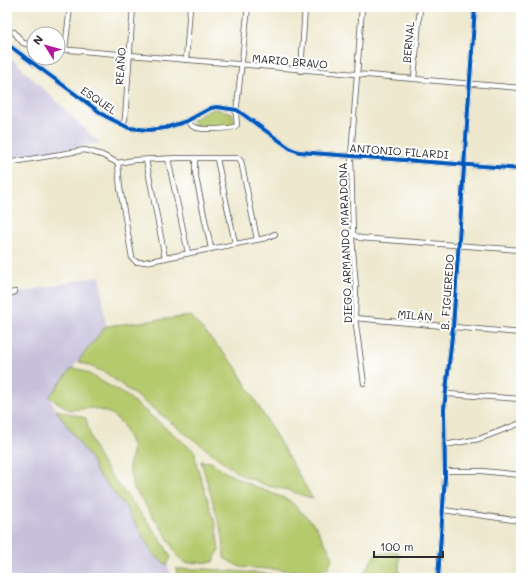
<svg xmlns="http://www.w3.org/2000/svg" width="528" height="585" font-family="Mali,sans-serif">
  <style>
    .industrial { fill: #c6c0da }
    .green { fill: #b5c96d; stroke: #707a4c }
    .lines { fill: none; stroke-linecap: round; stroke-linejoin: round }
    .minor-casing { stroke: #484743; stroke-width: 6 }
    .minor { stroke: #fff; stroke-width: 4.5 }
    .cycleway-casing { stroke: #fff; stroke-width: 6 }
    .cycleway { stroke: #0057b8; stroke-width: 4 }
    .labels { text-anchor: middle; dominant-baseline: central; stroke-width: 4; stroke-linejoin: round; paint-order: stroke }
    .street-label { font-size: 11px; fill: #2b2b2b; stroke: #fff }
  </style>
  <rect width="100%" height="100%" fill="#fff"/>
  <filter id="ink" filterUnits="userSpaceOnUse"><feTurbulence type="fractalNoise" baseFrequency=".025" numOctaves="2"/><feDisplacementMap in="SourceGraphic" scale="8" xChannelSelector="R" yChannelSelector="G"/><feConvolveMatrix kernelMatrix="1 2 1 2 8 2 1 2 1" color-interpolation-filters="sRGB"/></filter>
  <filter id="wash" filterUnits="userSpaceOnUse"><feTurbulence type="fractalNoise" baseFrequency=".012" numOctaves="4" result="noise"/><feDisplacementMap in="SourceGraphic" scale="16" xChannelSelector="R" yChannelSelector="G"/><feGaussianBlur stdDeviation="0.9" result="paint"/><feColorMatrix in="noise" values="0 0 0 0 0 0 0 0 0 0 0 0 0 0 0 0 0 1.4 0 .05"/><feComposite in="paint" operator="in"/></filter>
  <g filter="url(#wash)">
    <rect width="100%" height="100%" fill="#ede8ce"/>
    <g class="industrial">
      <polygon points="7,54 100,143 7,158"/>
      <polygon points="100,276 106,326 49,397 56,410 93,462 96,472 125,506 153,554 167,565 173,578 7,578 7,295"/>
    </g>
    <g class="green">
      <polygon points="216,109 232,113 235,125 199,127 193,123 192,120 208,111"/>
      <polygon points="191,316 235,366 313,499 288,490 268,486 239,474 106,373 78,361 106,326"/>
      <polygon points="72,368 82,370 127,396 195,452 196,463 216,526 219,550 213,562 186,563 177,556 166,535 133,487 129,467 133,447 123,425 112,414 93,408 70,410 49,397"/>
      <path d="M56,410L86,418C89,433 93,448 101,461C123,494 152,522 171,557L167,565L153,554L125,506L96,472L93,462Z"/>
      <polygon points="201,461 211,462 223,471 251,485 289,500 315,525 333,557 327,569 310,572 240,567 224,558 223,537"/>
      <polygon points="397,552 399,555 399,578 361,578 375,554"/>
      <polygon points="176,569 205,569 320,578 178,578"/>
    </g>
  </g>
  <g filter="url(#ink)">
    <g class="lines">
      <defs>
        <g id="minor">
          <polyline points="362,7 351,156 353,234 352,238 356,288 355,318 364,383"/>
          <polyline points="14,32 23,43 34,46"/>
          <polyline points="7,44 105,116 129,128 149,130 165,128 187,121 211,108 217,107 237,110 291,149 299,152 521,169"/>
          <polyline points="58,49 521,88"/>
          <polyline points="65,49 70,7"/>
          <polyline points="186,60 190,7"/>
          <polyline points="301,71 305,7"/>
          <polyline points="414,79 420,7"/>
          <path d="M187,121C189,123 191,126 194,127C200,130 233,130 237,125L236,114L248,7"/>
          <polyline points="123,125 125,119 133,7"/>
          <polyline points="168,159 188,253"/>
          <polyline points="195,159 195,173 211,248"/>
          <polyline points="217,159 235,243"/>
          <polyline points="146,160 165,258"/>
          <polyline points="7,163 85,150 102,155 118,163 134,160 180,158 238,158 241,161 257,239"/>
          <polyline points="118,163 120,188 132,258 136,262 145,262 266,238 275,234"/>
          <polyline points="353,234 360,238 521,250"/>
          <polyline points="7,294 15,292"/>
          <polyline points="355,318 521,333"/>
          <polyline points="447,394 521,399"/>
          <polyline points="444,445 479,439 521,423"/>
          <polyline points="445,471 482,471 521,475"/>
          <polyline points="443,510 521,521"/>
          <polyline points="438,578 445,477 444,409 453,327 475,7"/>
        </g>
      </defs>
      <use href="#minor" class="minor-casing"/>
      <use href="#minor" class="minor"/>
      <defs>
        <g id="cycleway">
          <polyline points="7,44 105,116 129,128 149,130 165,128 187,121 211,108 217,107 237,110 291,149 299,152 521,169"/>
          <polyline points="438,578 445,477 444,409 453,327 475,7"/>
        </g>
      </defs>
      <use href="#cycleway" class="cycleway-casing"/>
      <use href="#cycleway" class="cycleway"/>
    </g>
  </g>
  <g class="labels">
    <g class="street-label">
      <text transform="translate(408 42) rotate(-85)">BERNAL</text>
      <text transform="translate(290 61) rotate(5)">MARIO BRAVO</text>
      <text transform="translate(120 66) rotate(-86)">REAÑO</text>
      <text transform="translate(99 100) rotate(34)">ESQUEL</text>
      <text transform="translate(399 151) rotate(4)">ANTONIO FILARDI</text>
      <text transform="translate(345 243) rotate(-92)">DIEGO ARMANDO MARADONA</text>
      <text transform="translate(447 292) rotate(-86)">B. FIGUEREDO</text>
      <text transform="translate(415 315) rotate(5)">MILÁN</text>
    </g>
  </g>
  <rect width="528" height="585" fill="none" stroke="#fff" stroke-width="24"/>
  <g transform="translate(46 46) rotate(307)"><circle r="19" fill="#ffffff" stroke="#aaaaaa"/>
  <path d="M0-3L7 15L0 10L-7 15Z" fill="#b5179e"/>
  <text y="-6" font-size="11" font-weight="bold" text-anchor="middle" fill="#2b2b2b">N</text>
  </g>
  <path d="M374 551v6h69v-6" fill="none" stroke="#2b2b2b" stroke-width="2"/>
  <text x="380" y="551" font-size="12" fill="#2b2b2b" stroke="#ffffff" stroke-width="3" paint-order="stroke">100 m</text>
</svg>
